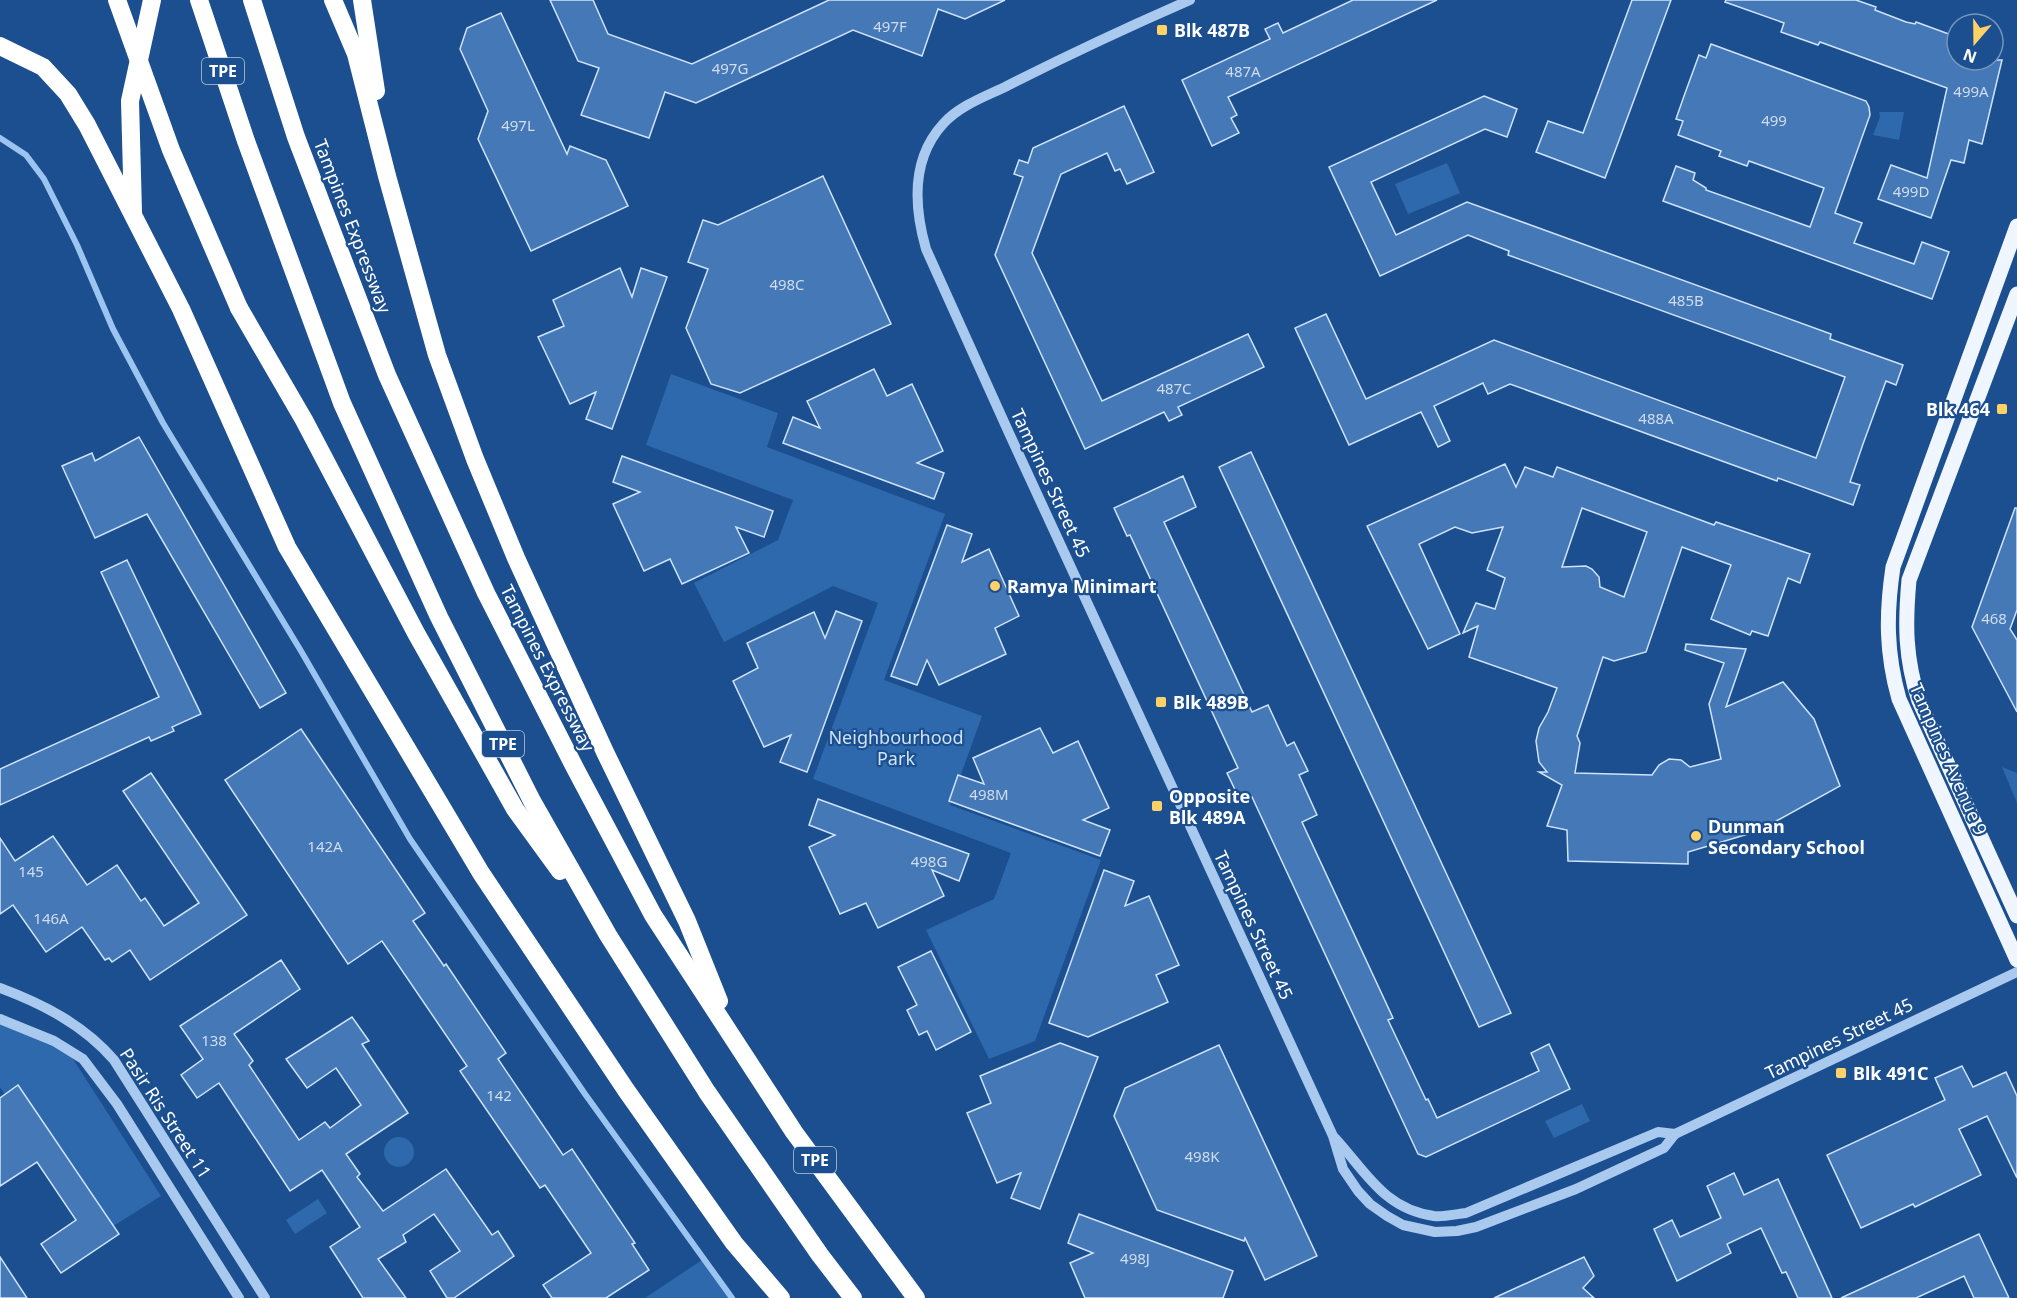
<svg xmlns="http://www.w3.org/2000/svg" width="2017" height="1298" font-family="'Noto Sans',sans-serif">
  <style>
    .green { fill: #2e69ad }
    .lines { fill: none; stroke-linecap: round; stroke-linejoin: round }
    .stream { stroke: #9cc4f0; stroke-width: 6 }
    .building { fill: #4478b7; stroke: #cfe3fa; stroke-width: 1.5; fill-rule: evenodd }
    .minor { stroke: #a9c9ee; stroke-width: 10 }
    .major { stroke: #f0f6ff; stroke-width: 15 }
    .highway { stroke: #fff; stroke-width: 18 }
    .highway-bridge { stroke: #fff; stroke-width: 18 }
    .poi-dot { fill: #ffd166; stroke: #1b4f8f; stroke-width: 2 }
    .labels { text-anchor: middle; dominant-baseline: central; stroke-width: 4.5; stroke-linejoin: round; paint-order: stroke }
    .number-label { font-size: 15px; fill: #d0dded }
    .shield { fill: #1b4f8f; stroke: #bbcadd; stroke-width: 1.5 }
    .shield-label { font-size: 16px; font-weight: bold; fill: #fff }
    .poi-label { font-size: 18px; font-weight: bold; fill: #fff; stroke: #1b4f8f; text-anchor: start }
    .street-label { font-size: 18px; fill: #fff; stroke: #1b4f8f }
    .park-label { font-size: 18px; fill: #cfe3fa; stroke: #1b4f8f }
  </style>
  <rect width="100%" height="100%" fill="#1b4f8f"/>
  <g class="green">
    <polygon points="1879,112 1904,112 1899,140 1873,135 1880,117"/>
    <polygon points="1447,163 1460,193 1408,214 1395,184"/>
    <polygon points="671,374 778,413 767,447 945,514 884,680 982,716 950,805 1101,860 1035,1041 989,1059 926,930 994,899 1011,853 813,779 878,603 833,586 724,642 694,583 778,540 793,500 646,445"/>
    <polygon points="2002,767 2017,773 2017,803"/>
    <polygon points="0,1022 53,1043 73,1059 161,1196 99,1235 0,1087"/>
    <polygon points="1582,1104 1590,1121 1554,1138 1545,1121"/>
    <circle cx="399" cy="1152" r="15"/>
    <polygon points="318,1199 327,1213 295,1234 286,1220"/>
    <polygon points="702,1260 729,1298 645,1298"/>
  </g>
  <g class="lines">
    <polyline class="stream" points="0,138 26,155 44,179 77,245 113,329 163,423 301,651 410,839 585,1094 732,1298"/>
  </g>
  <g class="building">
    <polygon points="550,0 593,0 608,34 692,64 829,0 1005,0 965,19 938,9 922,56 853,30 696,103 665,92 649,138 581,115 599,68 578,61"/>
    <polygon points="1353,0 1437,0 1228,97 1237,115 1231,118 1239,133 1212,146 1182,80 1270,39 1265,29 1278,23 1283,33"/>
    <polygon points="1632,0 1671,0 1605,178 1536,152 1548,121 1583,133"/>
    <polygon points="1726,0 1856,0 1876,7 1875,10 1906,22 1915,24 1916,22 1957,37 1957,60 2002,60 1982,144 1969,140 1964,163 1951,160 1931,218 1878,199 1891,165 1927,178 1947,88 1820,42 1818,45 1781,32 1784,23 1725,2"/>
    <polygon points="501,13 567,154 570,146 606,160 628,206 531,251 478,139 488,111 460,49 467,28"/>
    <polygon points="1711,44 1866,101 1869,107 1870,115 1835,213 1862,223 1854,243 1914,264 1922,242 1949,252 1932,299 1663,201 1676,166 1695,173 1693,180 1706,188 1706,190 1810,227 1824,188 1749,161 1747,166 1719,156 1721,151 1678,135 1683,121 1676,119 1684,96 1699,55 1706,58"/>
    <polygon points="1484,96 1517,109 1507,137 1485,129 1371,182 1396,235 1467,202 1831,334 1830,339 1903,365 1896,385 1886,381 1863,444 1850,482 1860,485 1853,505 1778,478 1777,481 1510,384 1488,394 1483,383 1434,406 1450,441 1438,447 1421,412 1349,445 1295,328 1326,314 1366,399 1494,340 1816,458 1845,377 1508,255 1509,251 1468,235 1380,276 1329,167"/>
    <polygon points="1124,106 1154,172 1127,184 1120,169 1115,171 1107,153 1061,174 1032,253 1102,401 1248,334 1264,367 1178,407 1182,415 1169,421 1164,412 1085,449 995,255 1023,177 1014,174 1019,160 1028,163 1033,148"/>
    <polygon points="823,176 891,324 740,393 711,384 686,328 708,269 688,262 703,220 718,225"/>
    <polygon points="620,268 632,297 641,268 667,277 612,429 586,419 596,392 570,404 538,337 564,326 553,300"/>
    <polygon points="874,369 887,396 912,384 943,451 917,463 944,473 934,499 783,443 793,417 820,428 807,401"/>
    <polygon points="139,437 286,693 260,708 147,514 95,538 62,466 92,453 95,461"/>
    <polygon points="1251,452 1511,1013 1479,1027 1219,467"/>
    <polygon points="622,456 773,511 764,537 736,527 749,553 682,584 670,559 644,571 613,504 640,492 613,482"/>
    <path d="M1505,464L1516,487L1525,467L1553,477L1557,467L1714,525L1716,522L1810,554L1800,583L1788,578L1768,636L1752,631L1750,635L1711,619L1731,565L1682,547L1646,652L1614,661L1603,657L1577,736L1580,743L1575,773L1652,775L1659,765L1669,759L1681,760L1690,767L1721,759L1709,704L1724,663L1685,650L1686,644L1746,649L1726,707L1783,682L1814,719L1840,786L1758,831L1688,852V864L1568,861L1567,830L1547,826L1562,785L1539,772H1547L1539,762L1536,741L1539,728L1548,712L1557,688L1469,657L1478,626L1463,633L1476,603L1495,609L1505,578L1487,570L1503,527L1472,533L1455,527L1419,544L1460,634L1428,649L1367,526ZM1582,508L1647,532L1624,597L1600,587L1599,577L1592,569L1586,566L1562,567Z"/>
    <polygon points="1183,476 1196,507 1164,522 1252,712 1268,705 1287,746 1294,742 1308,771 1299,775 1317,815 1302,822 1393,1018 1388,1020 1426,1100 1428,1099 1437,1118 1539,1071 1531,1053 1549,1044 1570,1089 1426,1157 1418,1154 1252,797 1241,802 1227,773 1238,768 1130,535 1127,536 1114,508"/>
    <polygon points="2015,508 2017,508 2017,610 2010,629 2017,640 2017,712 1972,627"/>
    <polygon points="947,525 972,534 962,562 989,549 1019,616 995,628 1006,654 939,685 927,660 917,685 891,676"/>
    <polygon points="127,560 201,714 172,727 174,731 151,741 149,737 0,805 0,769 159,697 101,572"/>
    <polygon points="836,611 862,621 807,772 780,762 791,735 764,747 733,681 758,668 747,643 814,612 825,638"/>
    <polygon points="1040,728 1053,753 1078,741 1109,808 1083,820 1110,830 1100,856 949,801 958,775 984,784 973,758"/>
    <polygon points="301,729 425,913 413,921 444,966 446,964 506,1053 498,1059 563,1155 572,1149 635,1243 632,1244 649,1270 606,1298 552,1298 543,1285 591,1253 545,1185 540,1188 460,1071 467,1066 382,941 348,964 225,780"/>
    <polygon points="151,773 247,915 150,980 130,950 112,962 109,958 105,960 82,927 46,952 13,905 0,914 0,838 15,861 53,836 87,885 117,865 141,901 145,898 164,926 199,903 123,791"/>
    <polygon points="818,799 969,854 959,881 932,870 944,896 878,928 866,903 840,914 809,847 835,835 809,825"/>
    <polygon points="1104,870 1134,881 1125,906 1149,896 1179,965 1156,975 1168,1002 1088,1037 1049,1023"/>
    <polygon points="931,951 971,1032 936,1050 927,1031 919,1035 907,1010 917,1005 898,967"/>
    <polygon points="281,960 300,989 234,1034 253,1061 249,1065 299,1140 325,1122 330,1128 361,1105 336,1068 307,1088 286,1059 352,1017 369,1041 362,1044 408,1113 346,1154 360,1174 357,1177 383,1211 446,1169 492,1235 498,1231 514,1256 454,1298 447,1298 430,1271 460,1251 434,1214 403,1235 406,1242 378,1259 406,1298 363,1298 330,1247 360,1227 322,1170 290,1191 219,1083 197,1098 181,1075 203,1059 180,1026"/>
    <polygon points="1060,1043 1098,1057 1040,1209 1011,1198 1021,1173 997,1183 967,1113 991,1103 980,1076"/>
    <polygon points="1219,1045 1317,1256 1265,1280 1245,1238 1244,1241 1157,1210 1114,1116 1125,1088"/>
    <polygon points="1962,1066 1973,1087 2006,1072 2017,1096 2017,1178 1987,1116 1959,1129 1981,1175 1915,1207 1913,1204 1861,1228 1827,1155 1945,1100 1935,1078"/>
    <polygon points="18,1085 119,1234 61,1273 41,1244 76,1220 37,1162 0,1186 0,1098"/>
    <polygon points="1734,1173 1744,1195 1778,1179 1832,1298 1798,1298 1786,1272 1782,1273 1761,1228 1727,1244 1731,1253 1677,1281 1654,1229 1672,1220 1680,1237 1721,1218 1707,1186"/>
    <polygon points="1079,1214 1233,1271 1223,1298 1085,1298 1070,1263 1093,1253 1068,1243"/>
    <polygon points="1979,1234 2009,1298 1974,1298 1964,1276 1916,1298 1841,1298"/>
    <polygon points="0,1257 27,1298 0,1298"/>
    <polygon points="1584,1257 1594,1276 1583,1288 1594,1298 1494,1298"/>
  </g>
  <g class="lines">
    <g class="minor">
      <path d="M1190,0C1128,27 1066,56 1005,87C984,97 959,106 943,124C911,159 914,207 926,249L1009,433L1333,1136L1343,1169L1358,1191L1370,1204L1387,1216L1403,1225L1435,1232L1457,1231L1476,1227L1576,1189L1664,1148L1675,1134"/>
      <path d="M0,988C43,1004 84,1025 114,1060L265,1298"/>
      <polyline points="0,1019 54,1041 83,1059 117,1104 239,1298"/>
      <path d="M1335,1138C1366,1172 1384,1209 1434,1216C1444,1217 1456,1214 1466,1213L1658,1132L1675,1134L2017,972"/>
    </g>
    <g class="major">
      <path d="M2017,226L1893,567C1886,614 1886,653 1899,699L2017,960"/>
      <path d="M2017,294L1909,580C1905,624 1905,658 1919,701L2017,916"/>
    </g>
    <g class="highway">
      <polyline points="199,0 246,141 342,403 439,617 532,801 608,935 707,1092 820,1255 853,1298"/>
      <polyline points="252,0 296,137 387,375 486,593 575,768 653,915 794,1132 916,1298"/>
      <polyline points="333,0 356,54 387,176 437,355 475,459 516,558 605,752 687,921 719,1001"/>
      <polyline points="362,0 376,91"/>
      <polyline points="0,46 43,67 68,94 87,125 181,309 287,547 481,873 626,1090 734,1243 781,1298"/>
      <polyline points="133,212 130,101 152,0"/>
      <polyline points="239,308 304,420 416,633 515,809 560,871"/>
    </g>
    <polyline class="highway-bridge" points="117,0 171,150 239,308"/>
  </g>
  <g class="poi-dot">
    <rect x="1156" y="24" width="12" height="12" rx="3"/>
    <rect x="1996" y="403" width="12" height="12" rx="3"/>
    <circle cx="995" cy="586" r="6"/>
    <rect x="1155" y="696" width="12" height="12" rx="3"/>
    <rect x="1151" y="800" width="12" height="12" rx="3"/>
    <circle cx="1696" cy="836" r="6"/>
    <rect x="1835" y="1067" width="12" height="12" rx="3"/>
  </g>
  <g class="labels">
    <g class="number-label">
      <text x="890" y="26">497F</text>
      <text x="730" y="68">497G</text>
      <text x="1243" y="71">487A</text>
      <text x="1971" y="91">499A</text>
      <text x="1774" y="120">499</text>
      <text x="518" y="125">497L</text>
      <text x="1911" y="191">499D</text>
      <text x="787" y="284">498C</text>
      <text x="1686" y="300">485B</text>
      <text x="1174" y="388">487C</text>
      <text x="1656" y="418">488A</text>
      <text x="1994" y="618">468</text>
      <text x="989" y="794">498M</text>
      <text x="325" y="846">142A</text>
      <text x="929" y="861">498G</text>
      <text x="31" y="871">145</text>
      <text x="51" y="918">146A</text>
      <text x="214" y="1040">138</text>
      <text x="499" y="1095">142</text>
      <text x="1202" y="1156">498K</text>
      <text x="1135" y="1258">498J</text>
    </g>
    <g class="shield">
      <rect x="202" y="58" width="42" height="26" rx="4.5"/>
      <rect x="482" y="731" width="42" height="26" rx="4.5"/>
      <rect x="794" y="1147" width="42" height="26" rx="4.5"/>
    </g>
    <g class="shield-label">
      <text x="223" y="71">TPE</text>
      <text x="503" y="744">TPE</text>
      <text x="815" y="1160">TPE</text>
    </g>
    <g class="poi-label">
      <text x="1174" y="30">Blk 487B</text>
      <text x="1990" y="409" text-anchor="end">Blk 464</text>
      <text x="1007" y="586">Ramya Minimart</text>
      <text x="1173" y="702">Blk 489B</text>
      <text x="1169" y="796">Opposite<tspan x="1169" dy="21">Blk 489A</tspan></text>
      <text x="1708" y="826">Dunman<tspan x="1708" dy="21">Secondary School</tspan></text>
      <text x="1853" y="1073">Blk 491C</text>
    </g>
    <g class="street-label">
      <text transform="translate(353 226) rotate(69)">Tampines Expressway</text>
      <text transform="translate(1051 483) rotate(65)">Tampines Street 45</text>
      <text transform="translate(548 668) rotate(63)">Tampines Expressway</text>
      <text transform="translate(1949 759) rotate(66)">Tampines Avenue 9</text>
      <text transform="translate(1254 925) rotate(65)">Tampines Street 45</text>
      <text transform="translate(1839 1038) rotate(-26)">Tampines Street 45</text>
      <text transform="translate(166 1113) rotate(57)">Pasir Ris Street 11</text>
    </g>
    <g class="park-label">
      <text x="896" y="737">Neighbourhood<tspan x="896" dy="21">Park</tspan></text>
    </g>
  </g>
  <g transform="translate(1975 42) rotate(200)"><circle r="28" fill="#1b4f8f" stroke="#7695bc" stroke-width="1.5"/>
  <path d="M0-4.5L10 22L0 15L-10 22Z" fill="#ffd166"/>
  <text y="-9" font-size="16" font-weight="bold" text-anchor="middle" fill="#ffffff">N</text>
  </g>
</svg>
